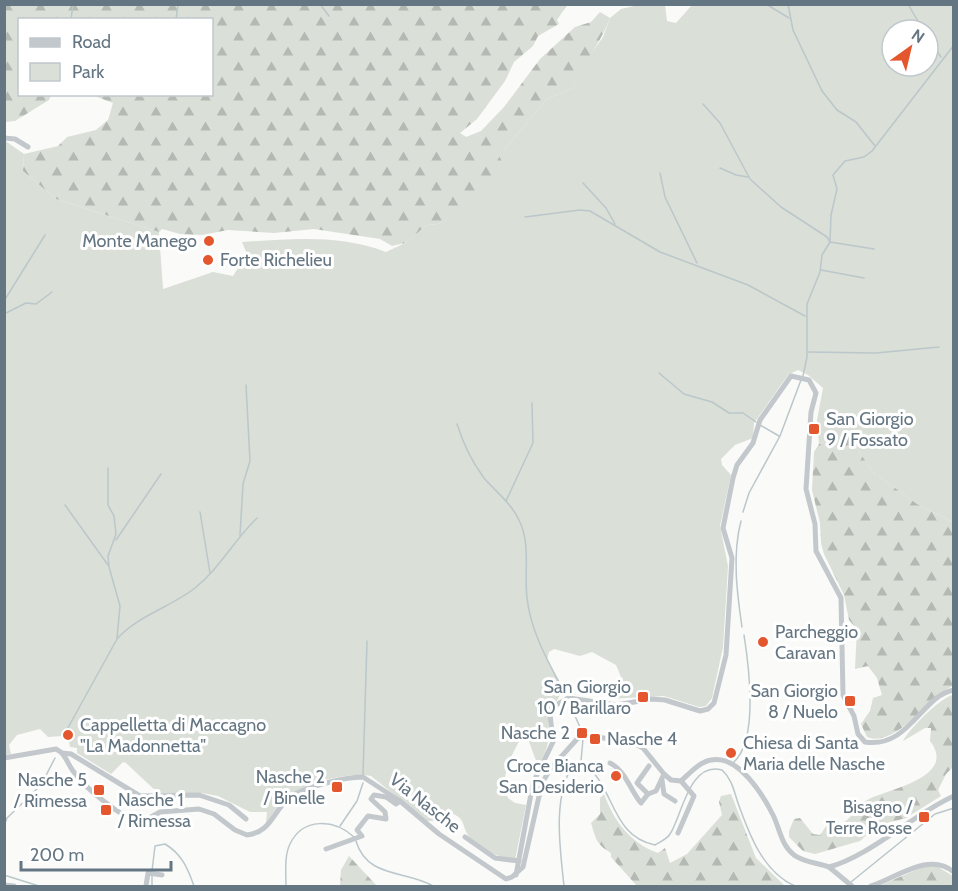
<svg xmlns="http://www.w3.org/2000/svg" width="958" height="891" font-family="Cabin,sans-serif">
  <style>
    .green { fill: #dadfd7; fill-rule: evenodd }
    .forest { fill: url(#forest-firs) }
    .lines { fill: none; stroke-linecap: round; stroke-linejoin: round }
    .stream { stroke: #bbc7cb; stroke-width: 1.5 }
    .minor { stroke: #c3c8cc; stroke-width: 5 }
    .poi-dot { fill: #e4572e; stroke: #fff; stroke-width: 2 }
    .labels { text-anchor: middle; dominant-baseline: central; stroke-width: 6; stroke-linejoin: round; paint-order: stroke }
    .poi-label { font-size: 18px; fill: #657683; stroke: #fff; text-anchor: end }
    .street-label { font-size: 18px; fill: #657683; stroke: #fff }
  </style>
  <defs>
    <pattern id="forest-firs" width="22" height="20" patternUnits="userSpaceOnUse" patternTransform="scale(1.5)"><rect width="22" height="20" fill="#dadfd7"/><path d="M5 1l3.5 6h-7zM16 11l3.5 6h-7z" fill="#b4b9b4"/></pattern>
  </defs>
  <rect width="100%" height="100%" fill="#fafaf8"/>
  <path class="green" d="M639,5H665L667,21L676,23L692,5H953V522L917,504L873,472L847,434L819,444L817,420L823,388L808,375L798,370L788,375L754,423L753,438L735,445L721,459L722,465L731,475L720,526L728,566L723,647L712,698L706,706L699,707L664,696L607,699L621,677L616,665L592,652L580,656L554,649L549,652L547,659C558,683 572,686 549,710C547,737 553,740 538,766L528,739L521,738C511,756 499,777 508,798L515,803L526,805L515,860C500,857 476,850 468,835C462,825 465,818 451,813L441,821H427L371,776C348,771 302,784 283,800C277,806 272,815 266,823L267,812H250L218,796L202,793H158L126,763L123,762L111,774L77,753V748L70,747L69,742L73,736L69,730L62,736L48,737L40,729L17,735L9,745L11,754L5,755L4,140L24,154L23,171L56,199L159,232L163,289L213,272L233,276L247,254L242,242C289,239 341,234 386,252L405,243L427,225L438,224L480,200L499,156L547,99L573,88L582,67L603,37L610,18L621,9ZM892,30H928V66H892Z"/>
  <g class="forest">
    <path d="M5,4L567,5L557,20L559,24L538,36L533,46L514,62L505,81L477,119L460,133L466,137L481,131L504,107L540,59L575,27L591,22L600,12L610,18C600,44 584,63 573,88L547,99L499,156L509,174L492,192L470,207L438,224L427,225L405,243L392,246L380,239L314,229L274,233L228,230L202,235L180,234L162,229L159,232L56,199L23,171L24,154L58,146L67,137L96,130L108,120L113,103L92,95L212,94V20H20V94L51,95L49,100L15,121L5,122Z"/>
    <path d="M847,434L873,472L917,504L953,522V686C929,695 896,749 867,737L861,724L870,711L873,698L882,695L877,678L868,666L855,669L857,629L849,620L844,595L824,554L821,543L820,523L812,490L814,452L819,444Z"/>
    <path d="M953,695V767L946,774L938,790L941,796L906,818L887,823L870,832L860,841L815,854L803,851L789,837V831L794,819L800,818L813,834L820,835L827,825C853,827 850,809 869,799C889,789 958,777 930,741L931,728H925L903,741C909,729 941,697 953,695Z"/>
    <path d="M604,794C614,821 630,843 658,853L665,848L670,863L687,854L722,815L719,802L721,796L731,794L756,858L785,886H637L611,857V853C596,844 596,839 591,823L600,814V798Z"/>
    <polygon points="349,856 377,886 340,886 341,870"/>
    <polygon points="925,866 938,867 953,876 953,886 879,886"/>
  </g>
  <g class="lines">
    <g class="stream">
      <polyline points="320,4 329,16"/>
      <polyline points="766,4 789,18"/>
      <polyline points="788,4 793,30 822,91 837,110 856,122 875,146"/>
      <polyline points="908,4 923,30"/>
      <polyline points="71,20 73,4"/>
      <polyline points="176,20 178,4"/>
      <polyline points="928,38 941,57"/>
      <polyline points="703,104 720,123 750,179 781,207 827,237 830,242 874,249"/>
      <polyline points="720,168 736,175 748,177"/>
      <polyline points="660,173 665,197 697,263"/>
      <polyline points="583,183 606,208 615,224"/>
      <polyline points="525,217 580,210 590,211 660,252 748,285 805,316"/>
      <polyline points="830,242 831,215 837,189 833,175 845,161 864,157 872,151 954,45"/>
      <polyline points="821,270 864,278"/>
      <polyline points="4,301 45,235"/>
      <polyline points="4,314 26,303 36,304 52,292"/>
      <polyline points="808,352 876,353 939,347"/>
      <polyline points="659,373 684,394 712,402 729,413 743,413 756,422"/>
      <polyline points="803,376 807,357 807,304 820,272 822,255 830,242"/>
      <path d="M457,424C463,443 472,462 484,478C496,492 511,503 519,520C531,544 524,573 527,598C531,634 550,664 566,696"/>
      <polyline points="760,425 779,436"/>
      <polyline points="108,468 108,505 114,516 116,534 108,556 109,567 120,606 117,638"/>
      <polyline points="506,501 533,443 532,403"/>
      <polyline points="65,505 108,565"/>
      <polyline points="200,512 210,573"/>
      <polyline points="743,512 749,493 780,436 801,380"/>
      <path d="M741,521C732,555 737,593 742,627"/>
      <polyline points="240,535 243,484 250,461 246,385"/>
      <polyline points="116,540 161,474"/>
      <polyline points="568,700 583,734"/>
      <path d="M64,735L117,639C137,616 171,607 195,588C220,568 234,540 257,518"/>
      <polyline points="581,761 583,739"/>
      <path d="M733,763C759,740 749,667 744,635"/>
      <polyline points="363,775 367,641"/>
      <polyline points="4,826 7,818 41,785 55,758"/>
      <polyline points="340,826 357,801 363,783"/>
      <path d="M356,841C367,879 407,870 433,886"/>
      <path d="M152,871L155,846L165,844C182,854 188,869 194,886"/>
      <polyline points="4,875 39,886"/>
      <polyline points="152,876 152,886"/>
      <polyline points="851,882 935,814 954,808"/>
      <path d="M286,886C286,874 284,856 290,844C303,817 334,819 354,837"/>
      <path d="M564,886C560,848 552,796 574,763L580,761C616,783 608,835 655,845C660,842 667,839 670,834C682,816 689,761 722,770C732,779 734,791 738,803C749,834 763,872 795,886"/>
    </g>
    <g class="minor">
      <polyline points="4,138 15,139 28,147"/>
      <polyline points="62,753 71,754 140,796 199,795 229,805 246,819"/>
      <path d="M4,758L56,749C66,754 67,763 73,771C84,787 123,820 142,822L160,812L199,809L214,814L235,830L247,835C271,832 272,813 288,799C302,787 345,777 363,777L400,801L439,834L506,879L512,877L523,867L542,783L551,768L578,738L590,736L631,742L643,748L664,774L671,780L681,781C689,774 699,762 711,760C738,754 763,795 773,815C780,829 781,845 794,855C803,862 818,863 829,867C870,856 915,813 954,796"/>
      <path d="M610,763C626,771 630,790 641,803L648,794"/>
      <polyline points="649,766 637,783 648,794 656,791 664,774"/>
      <polyline points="662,780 664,794 675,801"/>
      <polyline points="678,833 694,796 681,781"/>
      <polyline points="465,837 495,858 519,861"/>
      <polyline points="326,849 362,836 357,830 368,816 386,819 385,812 371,799 374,795 386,797 396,804 400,801"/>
      <polyline points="829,867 852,886"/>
      <path d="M516,875L533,783L553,742L550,714L556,705L569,698L616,705L652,699L665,700L700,711L708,709L714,703L726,655L732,558L723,528L733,478L737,465L753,443L760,420L791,376L809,380L816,393L811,412L806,489L815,524L816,551L841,598L843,695L854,716L858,734L865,742C909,749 922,695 954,690"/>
      <polyline points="4,885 14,886"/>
      <polyline points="146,886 148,873 162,875"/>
      <path d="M871,886C897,878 928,851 954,872"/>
    </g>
  </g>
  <g class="poi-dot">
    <circle cx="209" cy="241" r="6"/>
    <circle cx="208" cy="260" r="6"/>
    <rect x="808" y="423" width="12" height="12" rx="3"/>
    <circle cx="763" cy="642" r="6"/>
    <rect x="637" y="691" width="12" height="12" rx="3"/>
    <rect x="844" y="695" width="12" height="12" rx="3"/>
    <rect x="576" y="727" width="12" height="12" rx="3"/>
    <circle cx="68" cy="735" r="6"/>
    <rect x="589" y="733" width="12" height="12" rx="3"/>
    <circle cx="731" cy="753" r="6"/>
    <circle cx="616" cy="776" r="6"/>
    <rect x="331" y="781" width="12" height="12" rx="3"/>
    <rect x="93" y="784" width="12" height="12" rx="3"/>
    <rect x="100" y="804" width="12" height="12" rx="3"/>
    <rect x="918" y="811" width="12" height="12" rx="3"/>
  </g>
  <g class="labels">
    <g class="poi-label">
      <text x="197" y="241">Monte Manego</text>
      <text x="220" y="260" text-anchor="start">Forte Richelieu</text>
      <text x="826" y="419" text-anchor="start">San Giorgio<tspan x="826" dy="21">9 / Fossato</tspan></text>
      <text x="775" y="632" text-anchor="start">Parcheggio<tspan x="775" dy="21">Caravan</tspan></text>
      <text x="631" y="687">San Giorgio<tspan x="631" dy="21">10 / Barillaro</tspan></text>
      <text x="838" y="691">San Giorgio<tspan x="838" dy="21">8 / Nuelo</tspan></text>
      <text x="80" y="725" text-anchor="start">Cappelletta di Maccagno<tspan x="80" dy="21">"La Madonnetta"</tspan></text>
      <text x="570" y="733">Nasche 2</text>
      <text x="607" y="739" text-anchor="start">Nasche 4</text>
      <text x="743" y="743" text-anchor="start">Chiesa di Santa<tspan x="743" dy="21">Maria delle Nasche</tspan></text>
      <text x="604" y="766">Croce Bianca<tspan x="604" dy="21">San Desiderio</tspan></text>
      <text x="325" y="777">Nasche 2<tspan x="325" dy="21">/ Binelle</tspan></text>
      <text x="87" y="780">Nasche 5<tspan x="87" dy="21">/ Rimessa</tspan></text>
      <text x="118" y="800" text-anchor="start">Nasche 1<tspan x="118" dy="21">/ Rimessa</tspan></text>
      <text x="912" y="807">Bisagno /<tspan x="912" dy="21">Terre Rosse</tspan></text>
    </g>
    <g class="street-label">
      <text transform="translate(425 803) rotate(38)">Via Nasche</text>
    </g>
  </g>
  <rect width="958" height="891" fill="none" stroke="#657683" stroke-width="12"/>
  <rect x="18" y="18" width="195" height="78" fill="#ffffff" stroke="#c1c8cd" stroke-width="1.5"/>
  <rect x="30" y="38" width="30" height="9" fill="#c3c8cc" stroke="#c1c8cd" stroke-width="1.5"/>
  <text x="72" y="48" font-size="18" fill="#657683">Road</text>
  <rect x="30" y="63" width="30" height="18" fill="#dadfd7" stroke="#c1c8cd" stroke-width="1.5"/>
  <text x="72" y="78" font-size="18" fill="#657683">Park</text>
  <g transform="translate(910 48) rotate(34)"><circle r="28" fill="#ffffff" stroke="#c1c8cd" stroke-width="1.5"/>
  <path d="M0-4.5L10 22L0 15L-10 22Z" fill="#e4572e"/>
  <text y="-9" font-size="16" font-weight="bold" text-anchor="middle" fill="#657683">N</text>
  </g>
  <path d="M21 861v9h150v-9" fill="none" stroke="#657683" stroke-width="3"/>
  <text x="30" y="861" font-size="18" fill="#657683" stroke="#ffffff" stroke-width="4.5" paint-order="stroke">200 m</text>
</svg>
